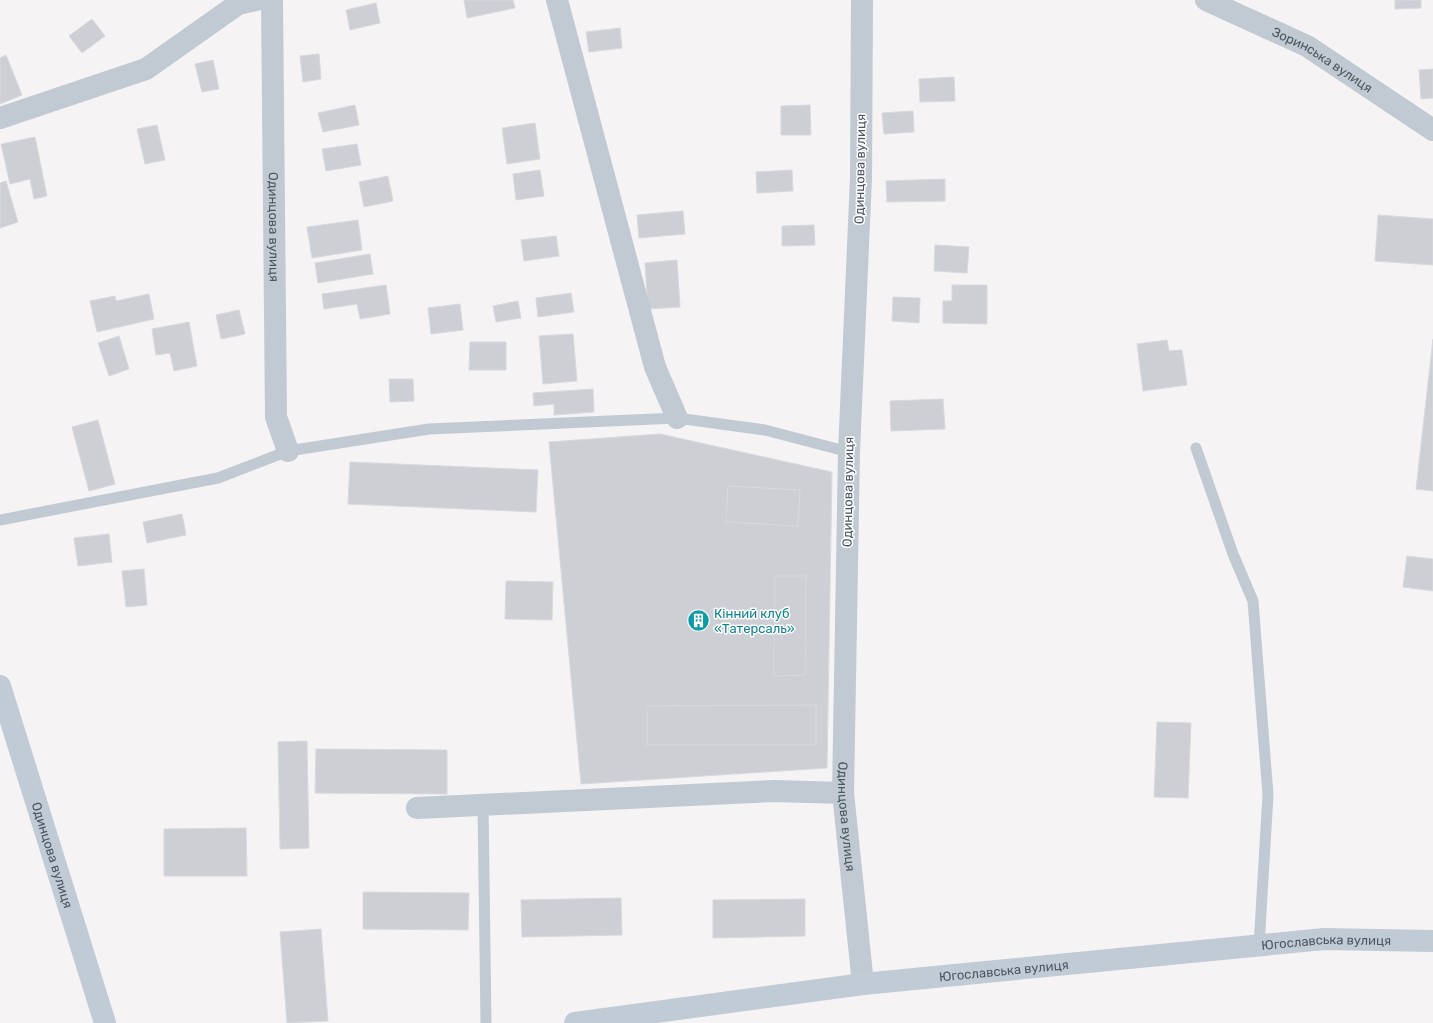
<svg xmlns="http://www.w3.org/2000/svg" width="1433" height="1023" font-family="Rubik,sans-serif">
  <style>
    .building { fill: #cdcfd5; stroke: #d7d9de }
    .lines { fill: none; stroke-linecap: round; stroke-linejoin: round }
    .service { stroke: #c1cad2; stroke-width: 11 }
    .minor { stroke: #c1cad2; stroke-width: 22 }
    .secondary { stroke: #c1cbd6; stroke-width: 22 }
    .labels { text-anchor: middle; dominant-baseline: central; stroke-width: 3; stroke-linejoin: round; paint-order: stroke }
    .street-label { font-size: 13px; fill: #4a5661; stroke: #fff }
    .culture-label { font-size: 13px; fill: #0d838f; stroke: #fff; text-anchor: start }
  </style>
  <rect width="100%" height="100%" fill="#f5f3f3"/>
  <g class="building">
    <polygon points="464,0 513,0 515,8 467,18"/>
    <polygon points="1395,0 1421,0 1421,8 1395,9"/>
    <polygon points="376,3 380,23 350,30 346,10"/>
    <polygon points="92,19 105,36 82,53 69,36"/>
    <polygon points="620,28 622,48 589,52 586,32"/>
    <polygon points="319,54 321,79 303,82 300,56"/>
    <polygon points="6,55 22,95 0,104 0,58"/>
    <polygon points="213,60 219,89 202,92 195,64"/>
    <polygon points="1433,69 1433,98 1421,99 1419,70"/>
    <polygon points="954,77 955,101 920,102 919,79"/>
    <polygon points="355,105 359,125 323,132 318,113"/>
    <polygon points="810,105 811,135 781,135 781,106"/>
    <polygon points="913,111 914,132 884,134 882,113"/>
    <polygon points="535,123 540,159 507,164 502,128"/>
    <polygon points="157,125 165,160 145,164 137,129"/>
    <polygon points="35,137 47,196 34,199 30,179 10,184 1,144"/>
    <polygon points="357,144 361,165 326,171 322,149"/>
    <polygon points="540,170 544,196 516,200 513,174"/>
    <polygon points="792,170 793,191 757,193 756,172"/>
    <polygon points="388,176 393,201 364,207 359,182"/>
    <polygon points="945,179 945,201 887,202 886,181"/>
    <polygon points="6,181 18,222 0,228 0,183"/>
    <polygon points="683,211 685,234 639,238 637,215"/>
    <polygon points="1378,215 1433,219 1433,265 1375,261"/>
    <polygon points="358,220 362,250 312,258 307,227"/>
    <polygon points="814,225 815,245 782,246 782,226"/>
    <polygon points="556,236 559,256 524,261 521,240"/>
    <polygon points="935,245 969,247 967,273 934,271"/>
    <polygon points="370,254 373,274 318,283 315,263"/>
    <polygon points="677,260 680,307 648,309 645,263"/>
    <polygon points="386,285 390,314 360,319 357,304 324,309 322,294"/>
    <polygon points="952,285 987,285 987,324 943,323 943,301 952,301"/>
    <polygon points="571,293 574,312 538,317 536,298"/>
    <polygon points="149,294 154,319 97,332 90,301 115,296 116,301"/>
    <polygon points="893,297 920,298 919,323 892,321"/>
    <polygon points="518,301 521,318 496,322 493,306"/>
    <polygon points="460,304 463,330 431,334 428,308"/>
    <polygon points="239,310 245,334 221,339 216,315"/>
    <polygon points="189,322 197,366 174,371 170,353 156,355 152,329"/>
    <polygon points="573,334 577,381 543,384 539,336"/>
    <polygon points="119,336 129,369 109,376 98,343"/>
    <polygon points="1433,339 1433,491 1416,489"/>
    <polygon points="1167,340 1169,351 1182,350 1187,385 1143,391 1137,344"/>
    <polygon points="470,342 506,342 506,370 469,370"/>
    <polygon points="389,379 413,379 414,401 390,402"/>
    <polygon points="593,389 594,412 554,415 554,404 534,406 533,393"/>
    <polygon points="943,399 945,429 891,431 890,401"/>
    <polygon points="98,420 115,484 89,491 72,427"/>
    <polygon points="660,434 832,472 827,768 581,784 549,442"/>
    <polygon points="350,462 538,470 536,512 348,504"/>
    <polygon points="728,486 800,490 798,526 726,522"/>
    <polygon points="182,514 186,535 147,543 143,522"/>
    <polygon points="109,534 112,562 78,566 74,538"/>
    <polygon points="1407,556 1433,559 1433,591 1403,587"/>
    <polygon points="144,569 147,605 126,607 122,571"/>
    <polygon points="775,576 806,576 805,675 774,676"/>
    <polygon points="506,581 553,582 552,620 505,619"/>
    <polygon points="816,705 816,745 647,745 647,706"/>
    <polygon points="1157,722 1191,723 1188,798 1154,797"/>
    <polygon points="307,741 309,848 280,849 278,742"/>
    <polygon points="316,749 447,750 447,794 315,793"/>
    <polygon points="246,828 247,876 164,876 164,829"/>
    <polygon points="363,892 469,893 468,930 363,929"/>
    <polygon points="621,898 622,935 522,937 521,900"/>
    <polygon points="805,899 805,936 713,938 713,900"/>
    <polygon points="321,929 328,1021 287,1023 280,932"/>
  </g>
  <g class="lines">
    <g class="service">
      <polyline points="1196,448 1233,554 1253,601 1268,795 1259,946"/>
      <polyline points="0,520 218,478 288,451 429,429 677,418 765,430 849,452"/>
      <polyline points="483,805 486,1023"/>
    </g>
    <g class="minor">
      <path id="s1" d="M272,0L276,417L288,451"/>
      <polyline points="557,0 655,367 677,418"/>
      <path id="s2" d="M862,0L861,178L849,452L843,793L863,984"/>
      <path id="s3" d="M1206,0L1307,46L1433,130"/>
      <polyline points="0,118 146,69 238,4 256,0"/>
      <polyline points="417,808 774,791 843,793"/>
    </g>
    <g class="secondary">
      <path id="s4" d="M0,686L105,1023"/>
      <path id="s5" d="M575,1023L863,984L1324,939L1433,941"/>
    </g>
  </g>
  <defs>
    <symbol id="building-disc" viewBox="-11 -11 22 22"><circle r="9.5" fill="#0f9aa8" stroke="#fff"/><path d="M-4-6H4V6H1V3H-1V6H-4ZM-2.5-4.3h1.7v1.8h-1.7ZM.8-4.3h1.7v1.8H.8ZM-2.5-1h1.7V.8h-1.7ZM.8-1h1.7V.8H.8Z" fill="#fff"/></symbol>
  </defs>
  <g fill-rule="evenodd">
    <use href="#building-disc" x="686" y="608" width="25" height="25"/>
  </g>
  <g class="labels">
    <g class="street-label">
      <text stroke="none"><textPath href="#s3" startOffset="131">Зоринська вулиця</textPath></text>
      <text transform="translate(860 169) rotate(-89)">Одинцова вулиця</text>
      <text stroke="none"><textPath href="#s1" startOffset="227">Одинцова вулиця</textPath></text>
      <text transform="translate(848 492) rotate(-89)">Одинцова вулиця</text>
      <text stroke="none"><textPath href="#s2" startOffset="817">Одинцова вулиця</textPath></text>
      <text stroke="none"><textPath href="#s4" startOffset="177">Одинцова вулиця</textPath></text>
      <text stroke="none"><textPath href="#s5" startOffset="756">Югославська вулиця</textPath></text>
      <text stroke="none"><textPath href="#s5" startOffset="432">Югославська вулиця</textPath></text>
    </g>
    <g class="culture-label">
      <text x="714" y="613">Кінний клуб<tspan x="714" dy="15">«Татерсаль»</tspan></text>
    </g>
  </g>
</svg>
